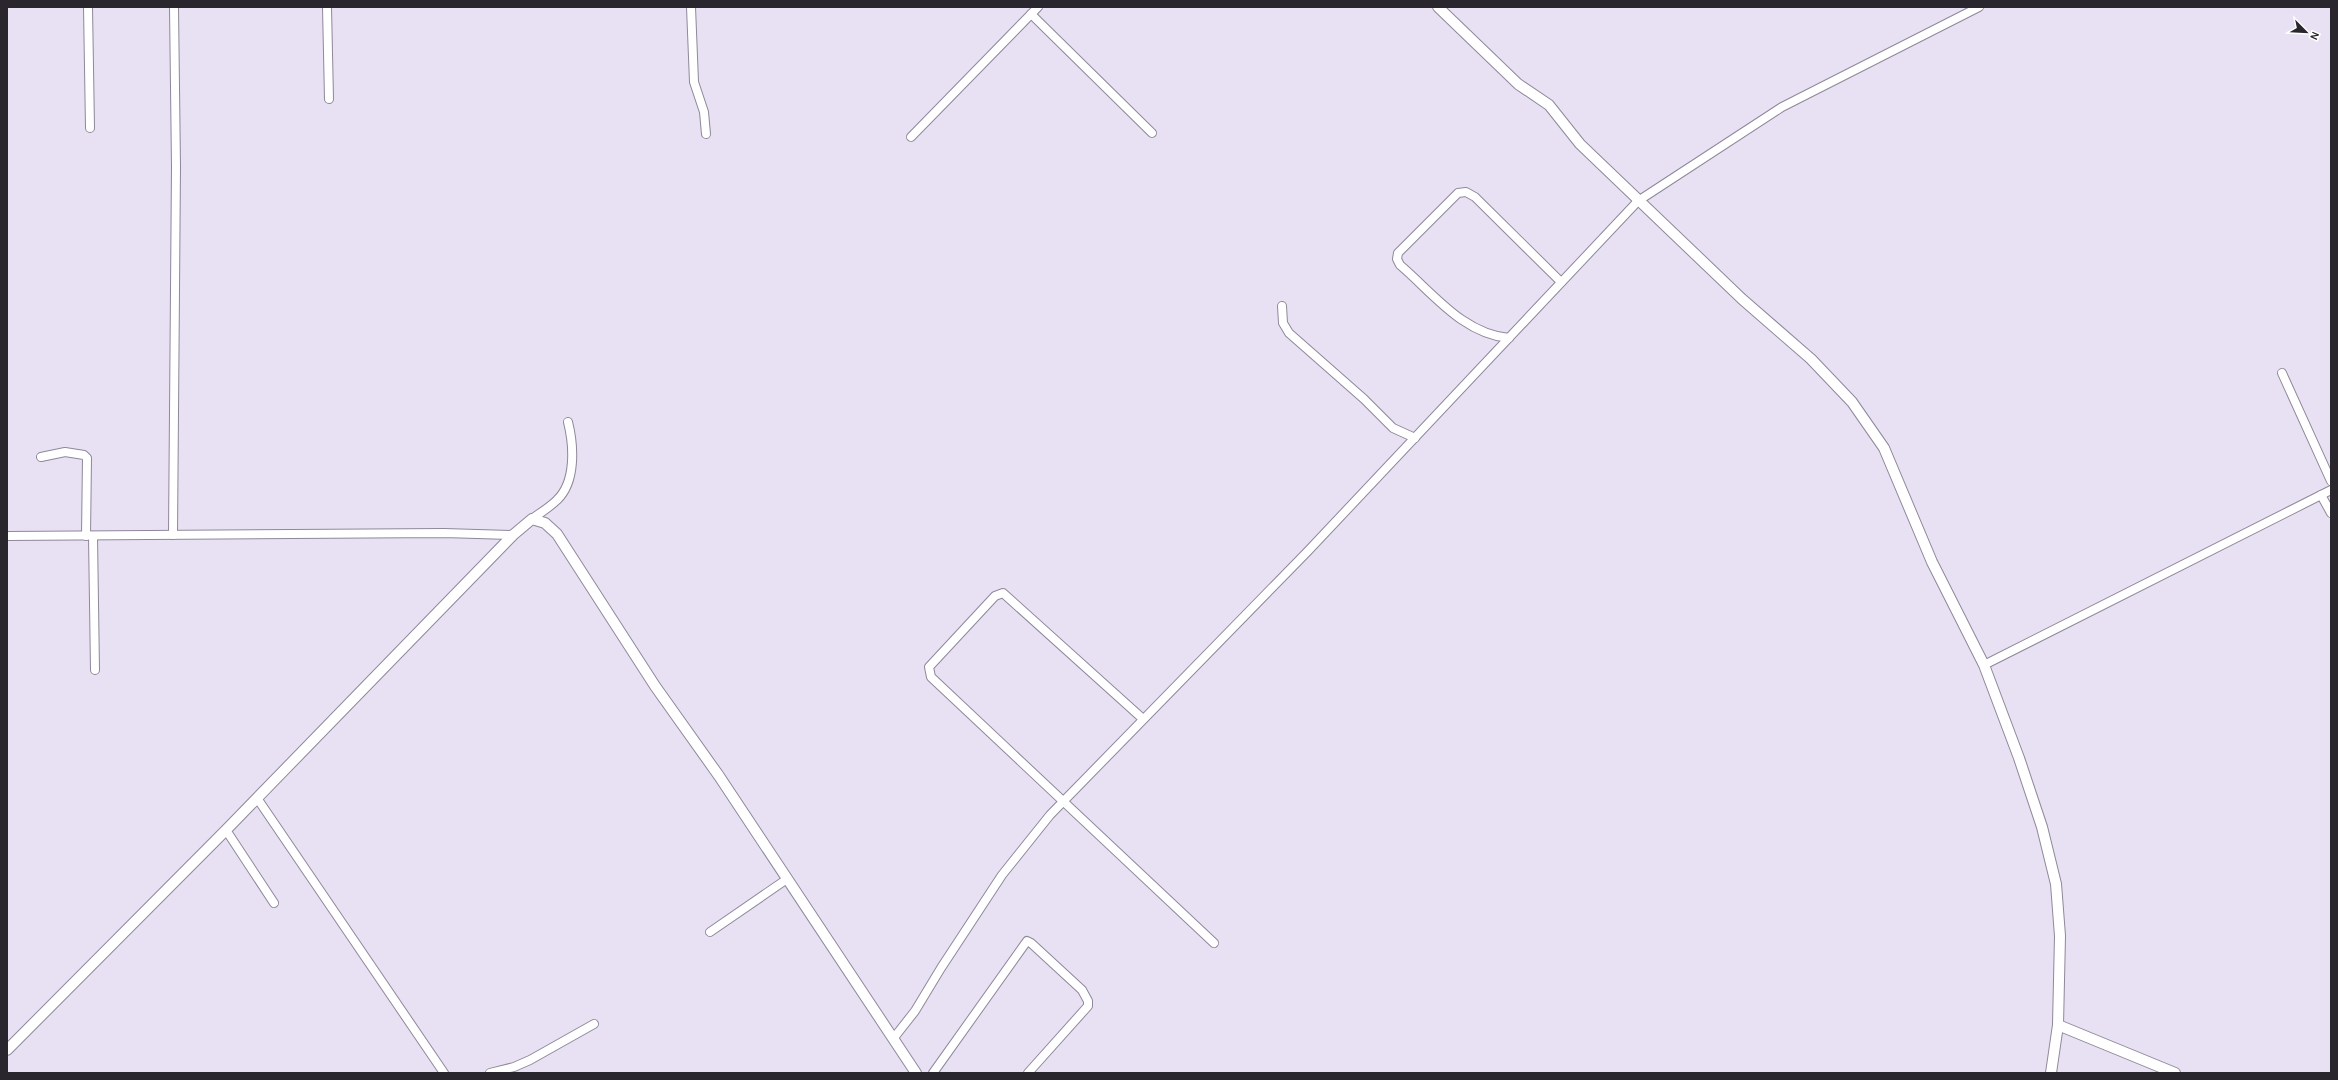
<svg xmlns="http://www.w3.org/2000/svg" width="2338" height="1080" font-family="Karla,sans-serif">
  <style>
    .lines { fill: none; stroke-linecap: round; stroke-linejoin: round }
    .minor-casing { stroke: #8f8899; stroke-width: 10 }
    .tertiary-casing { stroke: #8f8899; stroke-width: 12 }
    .minor { stroke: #fff; stroke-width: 8 }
    .tertiary { stroke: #fff; stroke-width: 10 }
  </style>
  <rect width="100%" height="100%" fill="#e8e0f3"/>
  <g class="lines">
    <defs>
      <g id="minor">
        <polyline points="88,7 90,128"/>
        <polyline points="327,7 329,99"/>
        <polyline points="691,7 694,82 704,112 706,134"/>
        <polyline points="1031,14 1152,133"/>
        <polyline points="911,137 1038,7"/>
        <polyline points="1282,306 1283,323 1289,333 1364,399 1393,428 1415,438"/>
        <path d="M1509,338C1463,334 1433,293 1400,265L1397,259L1398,253L1458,193L1466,192L1475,197L1561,282"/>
        <polyline points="2282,373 2331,481"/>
        <polyline points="41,457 65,452 84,455 87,458 86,536"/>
        <polyline points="2321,495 2331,513"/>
        <path d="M532,519C540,513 550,507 557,500C576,482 574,446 568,422"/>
        <polyline points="173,535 176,167 174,7"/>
        <polyline points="7,536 444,533 513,535"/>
        <polyline points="93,536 95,670"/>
        <polyline points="1984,665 2331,490"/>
        <polyline points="1143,719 1003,593 995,596 929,667 931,677 1214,943"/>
        <polyline points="257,798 444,1073"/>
        <polyline points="226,830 274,903"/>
        <polyline points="710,932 787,879"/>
        <polyline points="893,1039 915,1011 941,968 1002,875 1050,815 1308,551 1638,201 1782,107 1979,7"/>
        <polyline points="490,1073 514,1067 530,1060 594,1024"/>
        <polyline points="933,1073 1027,941 1031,943 1082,990 1088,1001 1088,1006 1028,1073"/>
      </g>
      <g id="tertiary">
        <polyline points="1438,7 1518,84 1549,105 1580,144 1742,299 1811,359 1852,402 1884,448 1932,562 1984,665 2019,758 2042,827 2056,884 2060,936 2058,1025 2051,1073"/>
        <polyline points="2058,1025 2175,1073"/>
        <polyline points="7,1050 226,830 513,535 532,519 545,523 557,534 655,686 719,776 916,1073"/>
      </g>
    </defs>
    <use href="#minor" class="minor-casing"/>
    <use href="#tertiary" class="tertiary-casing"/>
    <use href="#minor" class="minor"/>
    <use href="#tertiary" class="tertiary"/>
  </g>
  <rect width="2338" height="1080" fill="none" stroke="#29262d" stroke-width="16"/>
  <g transform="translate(2306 32) rotate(114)" stroke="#ffffff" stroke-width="3" paint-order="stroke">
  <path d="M0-3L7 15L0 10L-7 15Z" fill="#29262d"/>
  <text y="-6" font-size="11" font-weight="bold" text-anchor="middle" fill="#29262d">N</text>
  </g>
</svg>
